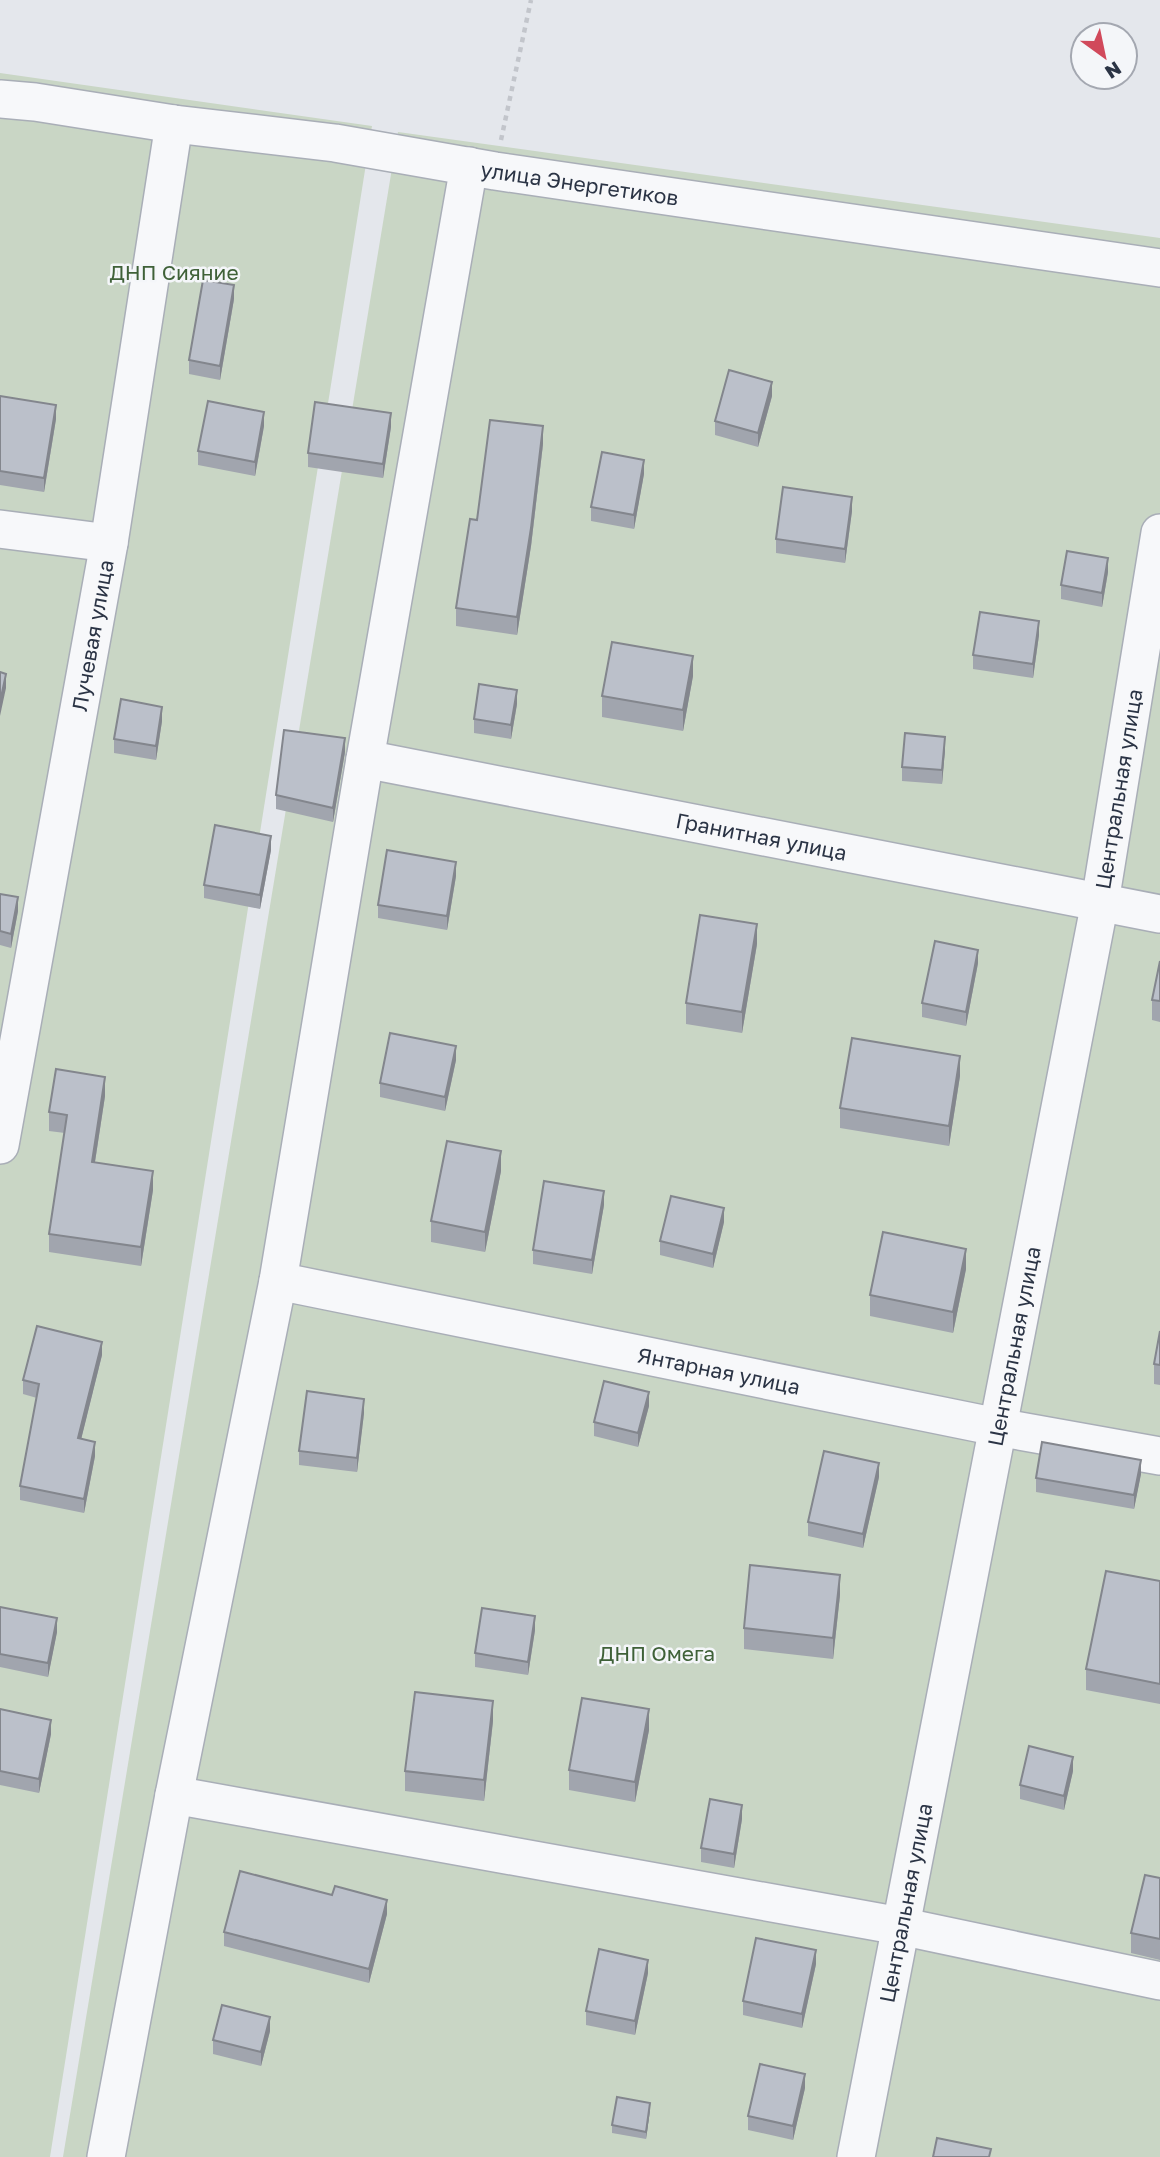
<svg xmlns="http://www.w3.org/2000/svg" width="1160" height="2157" font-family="'Golos Text',sans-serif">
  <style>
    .green { fill: #c9d6c5 }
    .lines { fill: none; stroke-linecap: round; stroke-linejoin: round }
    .street-casing { stroke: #a9aeb7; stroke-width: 40 }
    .path { stroke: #c2c5cb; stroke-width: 4.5; stroke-dasharray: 5 5; stroke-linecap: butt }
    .street { stroke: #f7f8fa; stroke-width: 37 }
    .wall { fill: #a1a5ae }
    .shaded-wall { fill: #83868d }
    .building { fill: #bbc0ca; stroke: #83868d; stroke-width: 2 }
    .labels { text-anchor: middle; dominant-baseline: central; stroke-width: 5; stroke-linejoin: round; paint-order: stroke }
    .street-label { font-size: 21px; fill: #2b3445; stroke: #f4f6f9 }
    .park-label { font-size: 21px; fill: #3f6138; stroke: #f4f6f9 }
  </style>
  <rect width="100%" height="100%" fill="#e4e7ec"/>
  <g class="green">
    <polygon points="0,73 372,126 50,2157 0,2157"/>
    <polygon points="398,132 1160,238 1160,2157 63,2157"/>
  </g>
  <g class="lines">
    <defs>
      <g id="street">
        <path id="s1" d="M0,99L35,102L174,124L335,143L495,171L1160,268"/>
        <polyline points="0,529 109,543"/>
        <path id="s2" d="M365,759L1160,914"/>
        <path id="s3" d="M0,1145L109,543L174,124"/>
        <path id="s4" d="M278,1281L997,1427L1160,1456"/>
        <polyline points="174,1795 900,1926 1160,1981"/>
        <polyline points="106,2157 174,1795 278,1281 365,759 469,166"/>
        <path id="s5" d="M856,2157L1100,902L1160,533"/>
      </g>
    </defs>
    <use href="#street" class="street-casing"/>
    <polyline class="path" points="501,140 531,0"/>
    <use href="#street" class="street"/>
  </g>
  <g class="wall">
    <polygon points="234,299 220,380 189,374 189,360"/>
    <polygon points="0,396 56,419 44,492 0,485"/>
    <polygon points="772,396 758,447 715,435 715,421"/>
    <polygon points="264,426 255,476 198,465 198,451"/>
    <polygon points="391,427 383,478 308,467 308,453"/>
    <polygon points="543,444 531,546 517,635 456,626 456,608 477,520"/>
    <polygon points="644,474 634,529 591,521 591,507"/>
    <polygon points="852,511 845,563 776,553 776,539"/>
    <polygon points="1108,572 1102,607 1061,599 1061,585"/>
    <polygon points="1039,635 1033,678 973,669 973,655"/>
    <polygon points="693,676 683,731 602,717 602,696"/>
    <polygon points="517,704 511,739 474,733 474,719"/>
    <polygon points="162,721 156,760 114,753 114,739"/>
    <polygon points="945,750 942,784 902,781 902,767"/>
    <polygon points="345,752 333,822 276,809 276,795"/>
    <polygon points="271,850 260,909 204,898 204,885"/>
    <polygon points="456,876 447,930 378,918 378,905"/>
    <polygon points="0,894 18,911 11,948 0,945"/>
    <polygon points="757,944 742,1033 686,1024 686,1003"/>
    <polygon points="1160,961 1160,1022 1152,1020 1152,1000"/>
    <polygon points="978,963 966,1026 922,1017 922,1003"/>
    <polygon points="456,1060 445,1111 380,1097 380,1083"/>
    <polygon points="960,1076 949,1146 840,1128 840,1108"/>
    <polygon points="105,1096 95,1162 153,1190 141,1266 49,1252 49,1234 65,1133 49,1131 49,1112"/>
    <polygon points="501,1171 485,1252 431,1242 431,1221"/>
    <polygon points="604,1205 592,1274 533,1264 533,1250"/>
    <polygon points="724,1222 713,1268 660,1255 660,1241"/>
    <polygon points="966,1269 953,1333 870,1316 870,1295"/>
    <polygon points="1160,1331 1160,1385 1154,1384 1154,1364"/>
    <polygon points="102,1355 81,1439 95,1456 84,1513 20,1500 20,1486 37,1398 23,1394 23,1380"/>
    <polygon points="649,1406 638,1447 594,1436 594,1422"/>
    <polygon points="364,1413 357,1472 299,1465 299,1451"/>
    <polygon points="1141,1474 1134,1509 1036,1492 1036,1478"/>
    <polygon points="879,1477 863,1548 808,1536 808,1522"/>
    <polygon points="1160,1581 1160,1704 1086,1690 1086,1669"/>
    <polygon points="840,1595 833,1659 744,1649 744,1628"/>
    <polygon points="0,1607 57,1632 48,1677 0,1667"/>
    <polygon points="535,1630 528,1675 475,1667 475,1653"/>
    <polygon points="0,1709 51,1734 39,1793 0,1785"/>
    <polygon points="493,1721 484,1801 405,1791 405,1771"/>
    <polygon points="649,1730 635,1802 569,1790 569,1770"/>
    <polygon points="1073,1771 1064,1810 1020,1799 1020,1785"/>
    <polygon points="742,1819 734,1868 701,1862 701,1848"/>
    <polygon points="1160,1878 1160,1960 1131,1953 1131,1933"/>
    <polygon points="387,1914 369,1983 224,1946 224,1932"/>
    <polygon points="816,1964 802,2028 743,2015 743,2001"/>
    <polygon points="648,1973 635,2035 586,2025 586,2011"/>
    <polygon points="270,2031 261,2066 213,2054 213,2040"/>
    <polygon points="805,2088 793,2140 748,2130 748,2116"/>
    <polygon points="650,2110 646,2139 612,2133 612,2125"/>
  </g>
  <g class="shaded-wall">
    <polygon points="234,285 234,299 220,380 220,366"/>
    <polygon points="772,382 772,396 758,447 758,433"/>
    <polygon points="56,405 56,419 44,492 44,478"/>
    <polygon points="264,412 264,426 255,476 255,462"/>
    <polygon points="391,413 391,427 383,478 383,464"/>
    <polygon points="543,426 543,444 531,546 517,635 517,617"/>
    <polygon points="644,460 644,474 634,529 634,515"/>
    <polygon points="852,497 852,511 845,563 845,549"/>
    <polygon points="1108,558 1108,572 1102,607 1102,593"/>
    <polygon points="1039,621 1039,635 1033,678 1033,664"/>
    <polygon points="693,656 693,676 683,731 683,710"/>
    <polygon points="6,674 6,688 0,716 0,702"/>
    <polygon points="517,690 517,704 511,739 511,725"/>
    <polygon points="162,707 162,721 156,760 156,746"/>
    <polygon points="945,737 945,750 942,784 942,770"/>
    <polygon points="345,738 345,752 333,822 333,808"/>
    <polygon points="271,836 271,850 260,909 260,895"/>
    <polygon points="456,862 456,876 447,930 447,916"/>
    <polygon points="18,897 18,911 11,948 11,934"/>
    <polygon points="757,924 757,944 742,1033 742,1012"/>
    <polygon points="978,950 978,963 966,1026 966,1012"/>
    <polygon points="456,1046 456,1060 445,1111 445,1097"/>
    <polygon points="960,1056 960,1076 949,1146 949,1126"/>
    <polygon points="105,1077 105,1096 92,1181 92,1162"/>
    <polygon points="501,1151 501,1171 485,1252 485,1232"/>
    <polygon points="153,1171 153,1190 141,1266 141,1247"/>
    <polygon points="604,1191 604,1205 592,1274 592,1260"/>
    <polygon points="724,1208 724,1222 713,1268 713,1254"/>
    <polygon points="966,1249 966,1269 953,1333 953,1312"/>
    <polygon points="102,1342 102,1355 78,1452 78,1438"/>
    <polygon points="649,1392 649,1406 638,1447 638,1433"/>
    <polygon points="364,1399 364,1413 357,1472 357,1458"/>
    <polygon points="95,1442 95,1456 84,1513 84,1499"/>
    <polygon points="1141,1460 1141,1474 1134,1509 1134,1495"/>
    <polygon points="879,1463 879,1477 863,1548 863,1534"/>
    <polygon points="840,1575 840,1595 833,1659 833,1638"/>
    <polygon points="535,1616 535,1630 528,1675 528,1662"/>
    <polygon points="57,1618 57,1632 48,1677 48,1663"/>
    <polygon points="493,1701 493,1721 484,1801 484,1780"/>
    <polygon points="649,1709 649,1730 635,1802 635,1782"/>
    <polygon points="51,1720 51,1734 39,1793 39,1779"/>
    <polygon points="1073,1757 1073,1771 1064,1810 1064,1796"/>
    <polygon points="742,1805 742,1819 734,1868 734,1854"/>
    <polygon points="387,1900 387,1914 369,1983 369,1969"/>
    <polygon points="816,1950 816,1964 802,2028 802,2014"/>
    <polygon points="648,1960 648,1973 635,2035 635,2021"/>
    <polygon points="270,2017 270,2031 261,2066 261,2052"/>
    <polygon points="805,2074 805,2088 793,2140 793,2126"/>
    <polygon points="650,2103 650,2110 646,2139 646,2132"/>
  </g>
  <g class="building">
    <polygon points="203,280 234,285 220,366 189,360"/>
    <polygon points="729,370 772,382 758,433 715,421"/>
    <polygon points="0,396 56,405 44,478 0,471"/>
    <polygon points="208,401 264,412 255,462 198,451"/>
    <polygon points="315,402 391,413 383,464 308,453"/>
    <polygon points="490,420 543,426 531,528 517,617 456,608 470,519 477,520"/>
    <polygon points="602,452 644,460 634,515 591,507"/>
    <polygon points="783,487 852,497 845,549 776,539"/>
    <polygon points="1067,551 1108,558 1102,593 1061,585"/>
    <polygon points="980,612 1039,621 1033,664 973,655"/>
    <polygon points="612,642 693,656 683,710 602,696"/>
    <polygon points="0,672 6,674 0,702"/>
    <polygon points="479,684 517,690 511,725 474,719"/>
    <polygon points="121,699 162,707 156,746 114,739"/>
    <polygon points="284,730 345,738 333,808 276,795"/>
    <polygon points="905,733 945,737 942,770 902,767"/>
    <polygon points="215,825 271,836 260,895 204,885"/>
    <polygon points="387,850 456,862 447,916 378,905"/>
    <polygon points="0,894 18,897 11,934 0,931"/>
    <polygon points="700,915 757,924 742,1012 686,1003"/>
    <polygon points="935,941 978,950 966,1012 922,1003"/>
    <polygon points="1160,961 1160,1001 1152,1000"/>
    <polygon points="390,1033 456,1046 445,1097 380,1083"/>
    <polygon points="852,1038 960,1056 949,1126 840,1108"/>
    <polygon points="56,1069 105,1077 92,1162 153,1171 141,1247 49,1234 67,1115 49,1112"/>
    <polygon points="447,1141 501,1151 485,1232 431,1221"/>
    <polygon points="544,1181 604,1191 592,1260 533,1250"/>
    <polygon points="671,1196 724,1208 713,1254 660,1241"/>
    <polygon points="883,1232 966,1249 953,1312 870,1295"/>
    <polygon points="37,1326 102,1342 78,1438 95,1442 84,1499 20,1486 39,1384 23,1380"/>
    <polygon points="1160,1331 1160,1365 1154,1364"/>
    <polygon points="604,1381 649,1392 638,1433 594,1422"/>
    <polygon points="307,1391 364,1399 357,1458 299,1451"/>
    <polygon points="1042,1442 1141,1460 1134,1495 1036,1478"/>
    <polygon points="824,1451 879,1463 863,1534 808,1522"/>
    <polygon points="750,1565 840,1575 833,1638 744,1628"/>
    <polygon points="1106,1571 1160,1581 1160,1684 1086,1669"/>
    <polygon points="0,1607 57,1618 48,1663 0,1654"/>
    <polygon points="482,1608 535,1616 528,1662 475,1653"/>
    <polygon points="415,1692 493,1701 484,1780 405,1771"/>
    <polygon points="582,1698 649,1709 635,1782 569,1770"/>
    <polygon points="0,1709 51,1720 39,1779 0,1771"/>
    <polygon points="1029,1746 1073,1757 1064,1796 1020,1785"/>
    <polygon points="710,1799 742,1805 734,1854 701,1848"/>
    <polygon points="240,1871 332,1895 335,1886 387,1900 369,1969 224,1932"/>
    <polygon points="1145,1875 1160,1878 1160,1939 1131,1933"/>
    <polygon points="756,1938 816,1950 802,2014 743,2001"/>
    <polygon points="599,1949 648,1960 635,2021 586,2011"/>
    <polygon points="222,2005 270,2017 261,2052 213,2040"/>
    <polygon points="760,2064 805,2074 793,2126 748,2116"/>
    <polygon points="617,2097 650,2103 646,2132 612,2125"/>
    <polygon points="937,2138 991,2149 989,2157 933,2157"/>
  </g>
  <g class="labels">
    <g class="street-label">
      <text stroke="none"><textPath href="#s1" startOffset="586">улица Энергетиков</textPath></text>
      <text stroke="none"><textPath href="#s3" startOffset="518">Лучевая улица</textPath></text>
      <text stroke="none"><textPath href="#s5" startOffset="1393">Центральная улица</textPath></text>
      <text stroke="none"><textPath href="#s2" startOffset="404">Гранитная улица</textPath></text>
      <text stroke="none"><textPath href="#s5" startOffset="826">Центральная улица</textPath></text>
      <text stroke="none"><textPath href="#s4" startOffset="450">Янтарная улица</textPath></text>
      <text stroke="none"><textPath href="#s5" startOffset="259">Центральная улица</textPath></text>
    </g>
    <g class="park-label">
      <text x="174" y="272">ДНП Сияние</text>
      <text x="657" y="1653">ДНП Омега</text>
    </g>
  </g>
  <g transform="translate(1104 56) rotate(147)"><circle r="33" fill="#f4f6f9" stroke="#a4a8b1" stroke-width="2"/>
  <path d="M0-5L12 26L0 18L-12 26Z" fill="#d1495b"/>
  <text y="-10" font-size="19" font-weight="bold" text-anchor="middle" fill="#2b3445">N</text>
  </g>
</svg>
